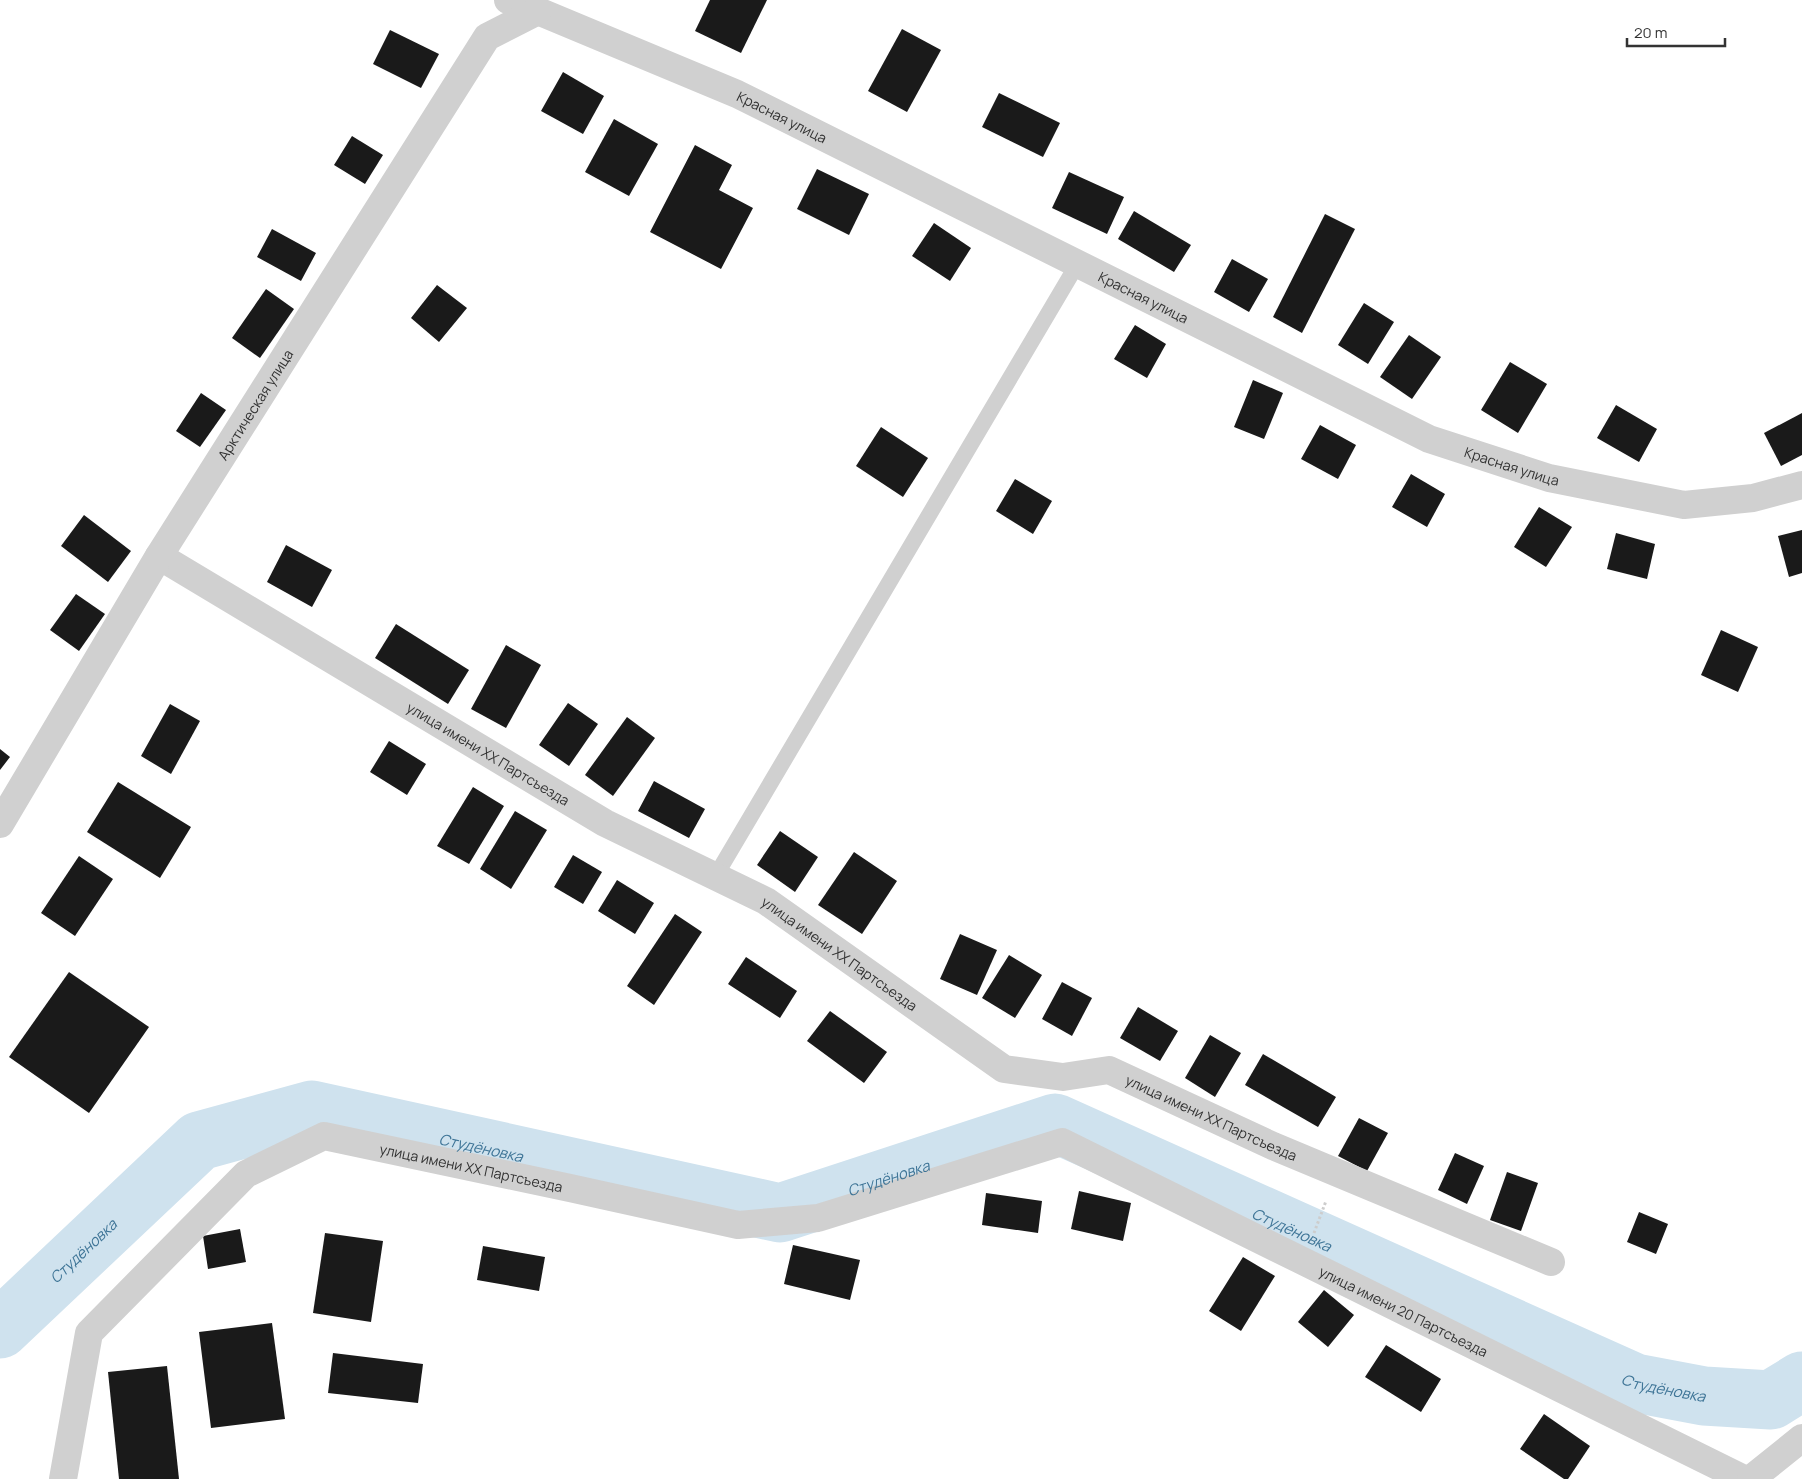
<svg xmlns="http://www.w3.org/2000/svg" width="1802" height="1479" font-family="Manrope,sans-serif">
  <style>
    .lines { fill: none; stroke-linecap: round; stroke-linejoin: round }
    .river { stroke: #cfe2ee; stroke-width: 59 }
    .building { fill: #1a1a1a }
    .path { stroke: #cdcdcd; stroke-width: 3; stroke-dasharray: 2.5 2.5; stroke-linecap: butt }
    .service { stroke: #d0d0d0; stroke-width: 16 }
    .minor { stroke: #d0d0d0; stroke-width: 28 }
    .labels { text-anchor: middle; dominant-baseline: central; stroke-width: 5; stroke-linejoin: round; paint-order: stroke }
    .street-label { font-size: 14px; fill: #333; stroke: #fff }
    .water-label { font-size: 15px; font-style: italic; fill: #3f7597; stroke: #fff }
  </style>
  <rect width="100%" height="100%" fill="#fff"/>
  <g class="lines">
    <path class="river" id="s1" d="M0,1329L199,1141L312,1110L780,1213L1055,1123L1635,1383L1704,1396L1771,1400L1802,1381"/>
  </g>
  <g class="building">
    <polygon points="710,0 767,0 741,53 695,31"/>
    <polygon points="902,29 941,50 907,112 868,91"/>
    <polygon points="390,30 439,54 421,88 373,64"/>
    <polygon points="563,72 604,96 583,134 541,111"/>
    <polygon points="999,93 1060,123 1043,157 982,127"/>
    <polygon points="614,119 658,144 629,196 585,172"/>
    <polygon points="352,136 383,155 365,184 334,165"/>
    <polygon points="695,145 732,165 719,190 753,208 721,269 650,232"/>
    <polygon points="817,169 869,194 849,235 797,209"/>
    <polygon points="1069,172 1124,197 1107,234 1052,208"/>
    <polygon points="1134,211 1191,245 1174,272 1118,239"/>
    <polygon points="1325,214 1355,229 1302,333 1273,317"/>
    <polygon points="934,223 971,248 950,281 912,256"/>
    <polygon points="272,229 316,253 301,281 257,257"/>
    <polygon points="1232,259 1268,279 1249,312 1214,292"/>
    <polygon points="437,285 467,308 439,342 411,318"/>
    <polygon points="266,289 294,309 260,358 232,338"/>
    <polygon points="1364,303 1394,322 1368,364 1338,345"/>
    <polygon points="1135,325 1166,344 1147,378 1114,359"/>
    <polygon points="1409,335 1441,357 1412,399 1380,377"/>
    <polygon points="1510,362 1547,384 1518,433 1481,410"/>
    <polygon points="1253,380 1283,393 1264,439 1234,427"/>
    <polygon points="201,393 226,410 200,447 176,431"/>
    <polygon points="1616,405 1657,429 1639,462 1597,438"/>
    <polygon points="1802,413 1802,455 1781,466 1764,433"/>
    <polygon points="1320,425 1356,445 1338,479 1301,459"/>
    <polygon points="881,427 928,458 903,497 856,466"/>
    <polygon points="1411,474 1445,494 1427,527 1392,507"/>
    <polygon points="1015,479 1052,501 1033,534 996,511"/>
    <polygon points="1539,507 1572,527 1546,567 1514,547"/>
    <polygon points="84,515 131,551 108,582 61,546"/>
    <polygon points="1802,530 1802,573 1789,577 1778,536"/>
    <polygon points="1616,533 1655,544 1647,579 1607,569"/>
    <polygon points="286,545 332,570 312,607 267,582"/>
    <polygon points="76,594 105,614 79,651 50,630"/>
    <polygon points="396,624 469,670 448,704 375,658"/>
    <polygon points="1721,630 1758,647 1738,692 1701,675"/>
    <polygon points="506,645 541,665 506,728 471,709"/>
    <polygon points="568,703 598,724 569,766 539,745"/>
    <polygon points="170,704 200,721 171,774 141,756"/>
    <polygon points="627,717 655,738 613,796 585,775"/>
    <polygon points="389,741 426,764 407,795 370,772"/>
    <polygon points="0,749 10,757 0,770"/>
    <polygon points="654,781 705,809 689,838 638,811"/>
    <polygon points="118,782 191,827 160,878 87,832"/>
    <polygon points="473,787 504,806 469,864 437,846"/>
    <polygon points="515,811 547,830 511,889 480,869"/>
    <polygon points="780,831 818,857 795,892 757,865"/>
    <polygon points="854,852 897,881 862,934 818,905"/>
    <polygon points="573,855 602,872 583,904 554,887"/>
    <polygon points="79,856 113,879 75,936 41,913"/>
    <polygon points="617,880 654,903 635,934 598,911"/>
    <polygon points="675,914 702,932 654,1005 627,986"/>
    <polygon points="960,934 997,950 977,995 940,979"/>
    <polygon points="1009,955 1042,975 1015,1018 982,998"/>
    <polygon points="746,957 797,991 780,1018 728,984"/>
    <polygon points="69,972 149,1027 89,1113 9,1057"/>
    <polygon points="1062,982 1092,998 1072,1036 1042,1019"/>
    <polygon points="1138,1007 1178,1031 1160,1061 1120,1038"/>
    <polygon points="830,1011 887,1052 864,1083 807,1041"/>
    <polygon points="1210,1035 1241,1053 1215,1097 1185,1078"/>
    <polygon points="1263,1054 1336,1097 1318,1127 1245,1085"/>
    <polygon points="1359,1118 1388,1133 1367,1171 1338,1156"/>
    <polygon points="1455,1153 1484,1166 1467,1204 1438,1190"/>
    <polygon points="1507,1172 1538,1183 1521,1231 1490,1220"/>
    <polygon points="1079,1191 1131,1203 1123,1241 1071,1229"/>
    <polygon points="986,1193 1042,1201 1038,1233 982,1225"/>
    <polygon points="1639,1212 1668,1224 1656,1254 1627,1242"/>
    <polygon points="240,1229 246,1262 208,1269 203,1236"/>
    <polygon points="325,1233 383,1241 371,1322 313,1313"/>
    <polygon points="793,1245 860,1260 850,1300 784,1284"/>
    <polygon points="483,1246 545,1257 539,1291 477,1280"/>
    <polygon points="1243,1257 1275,1276 1241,1331 1209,1311"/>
    <polygon points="1324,1290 1354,1315 1328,1347 1298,1322"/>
    <polygon points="272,1323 285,1419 211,1428 199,1332"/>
    <polygon points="1386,1345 1441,1379 1421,1412 1365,1377"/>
    <polygon points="333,1353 423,1364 418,1403 328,1393"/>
    <polygon points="167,1366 179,1479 119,1479 108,1372"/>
    <polygon points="1544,1414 1590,1446 1568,1479 1564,1479 1520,1449"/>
  </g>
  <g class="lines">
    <polyline class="path" points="1314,1233 1326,1201"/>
    <polyline class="service" points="715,877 1078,263"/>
    <g class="minor">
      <path id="s2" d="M508,0L538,11L737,94L1429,439L1549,478L1684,505L1753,498L1802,485"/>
      <path id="s3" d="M159,556L605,823L766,901L1004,1069L1063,1077L1109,1070L1273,1146L1551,1262"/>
      <path id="s4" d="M0,824L159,556L487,37L538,11"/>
      <path id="s5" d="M63,1479L89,1333L246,1174L324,1136L570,1188L738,1225L818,1218L1062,1142L1744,1479"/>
      <polyline points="1751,1479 1802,1438"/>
    </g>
  </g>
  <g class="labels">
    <g class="street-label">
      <text stroke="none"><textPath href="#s2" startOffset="298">Красная улица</textPath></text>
      <text stroke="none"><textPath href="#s2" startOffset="702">Красная улица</textPath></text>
      <text stroke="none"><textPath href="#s4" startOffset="491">Арктическая улица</textPath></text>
      <text stroke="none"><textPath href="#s2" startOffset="1108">Красная улица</textPath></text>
      <text stroke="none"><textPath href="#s3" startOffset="384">улица имени ХХ Партсъезда</textPath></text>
      <text stroke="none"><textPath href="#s3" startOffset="789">улица имени ХХ Партсъезда</textPath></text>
      <text stroke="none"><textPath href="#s3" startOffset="1209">улица имени ХХ Партсъезда</textPath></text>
      <text stroke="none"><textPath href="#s5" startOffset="609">улица имени ХХ Партсъезда</textPath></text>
      <text stroke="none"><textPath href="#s5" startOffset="1599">улица имени 20 Партсъезда</textPath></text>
    </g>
    <g class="water-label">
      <text stroke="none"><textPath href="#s1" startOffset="564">Студёновка</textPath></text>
      <text stroke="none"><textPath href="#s1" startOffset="984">Студёновка</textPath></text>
      <text stroke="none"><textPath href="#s1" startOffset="1419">Студёновка</textPath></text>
      <text stroke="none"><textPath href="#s1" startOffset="114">Студёновка</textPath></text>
      <text stroke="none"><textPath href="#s1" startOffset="1824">Студёновка</textPath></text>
    </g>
  </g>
  <path d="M1627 38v8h98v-8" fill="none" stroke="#333333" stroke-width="2.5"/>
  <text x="1634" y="38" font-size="15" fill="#333333" stroke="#ffffff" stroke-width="4" paint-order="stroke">20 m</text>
</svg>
